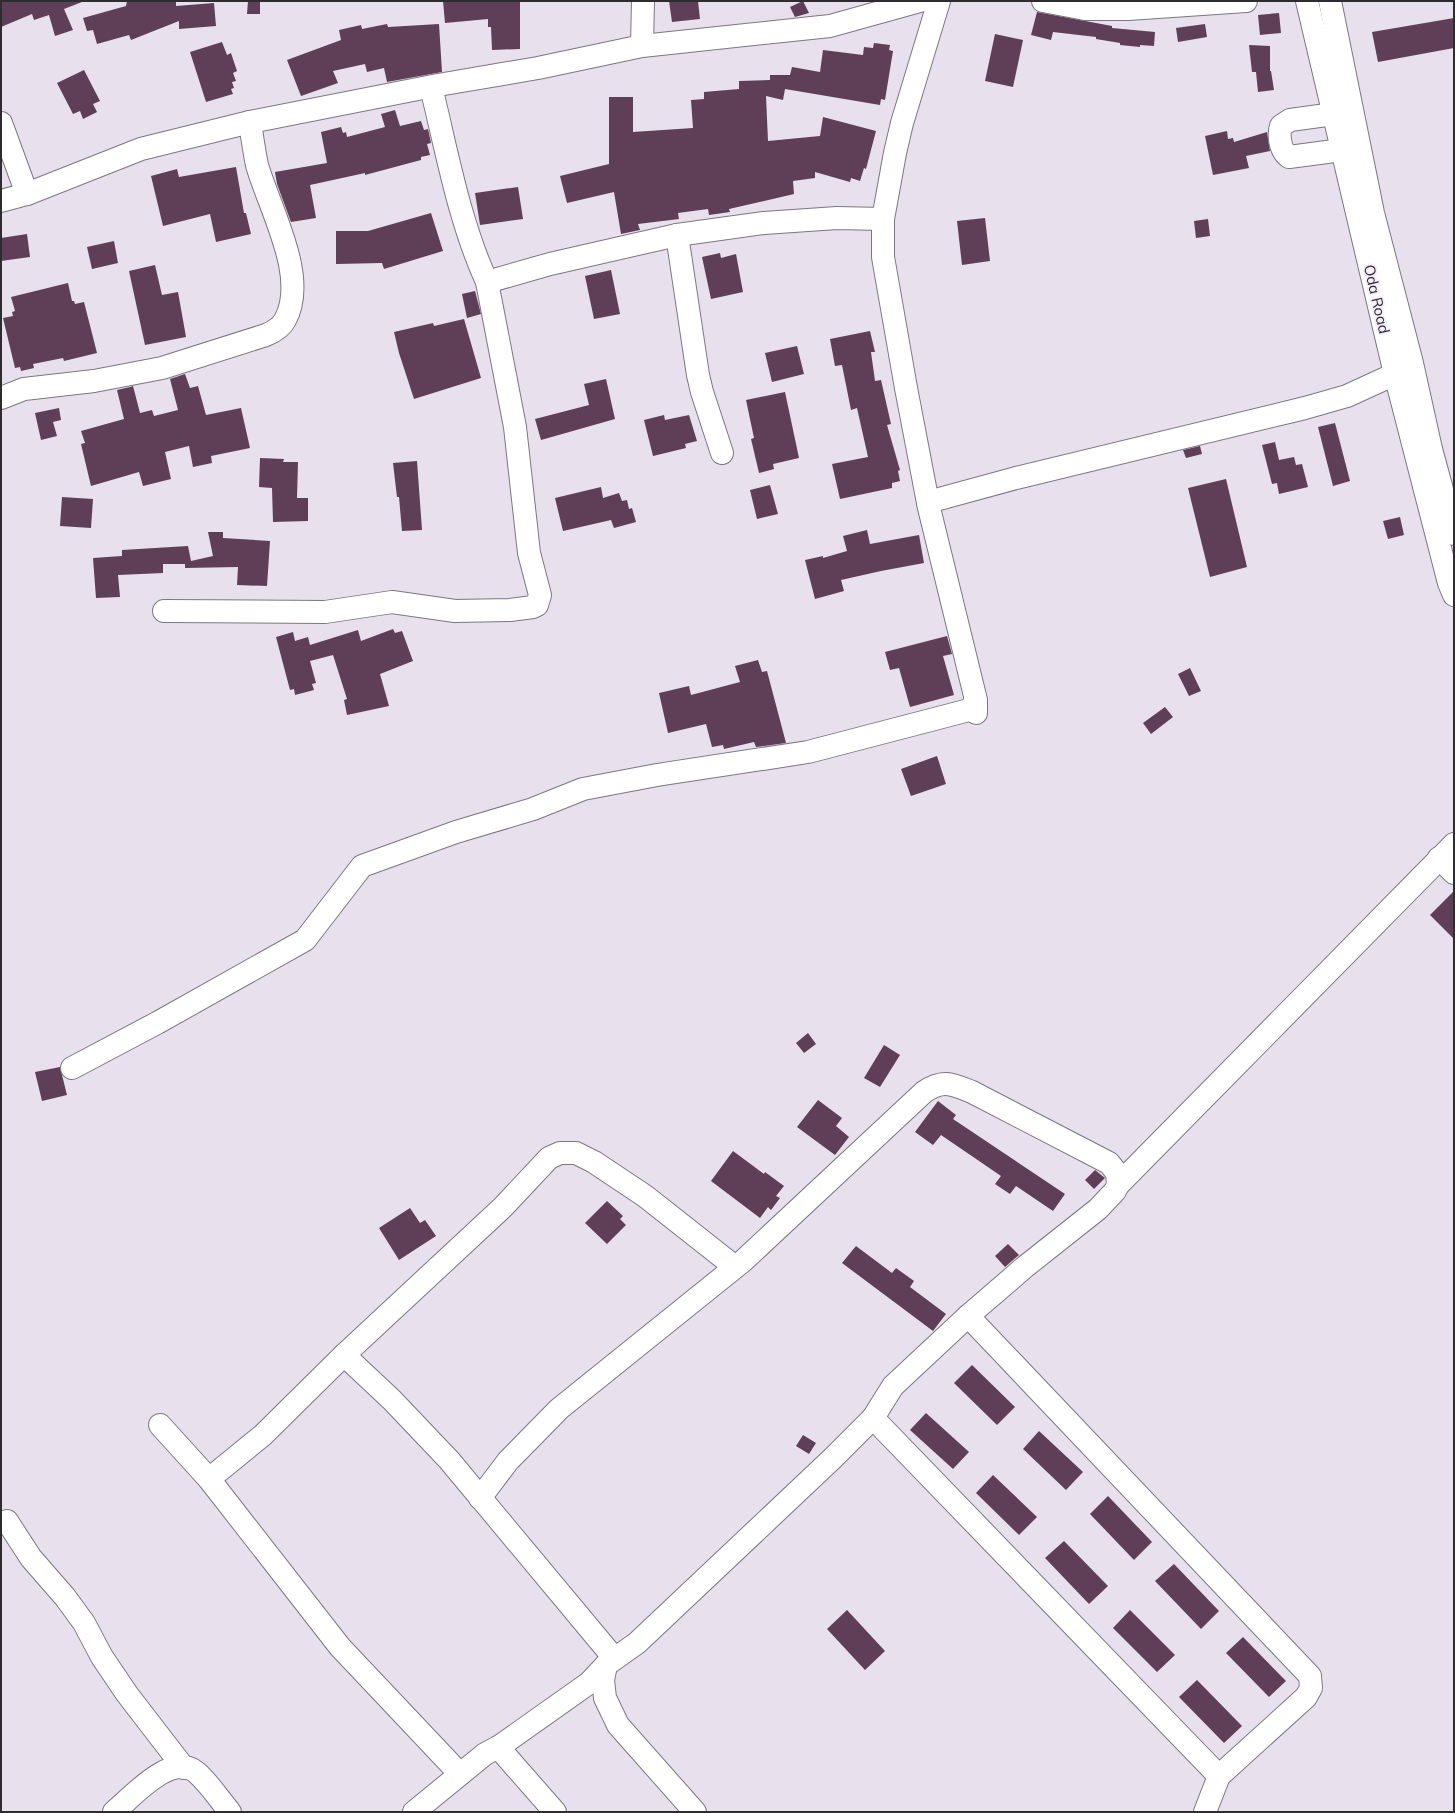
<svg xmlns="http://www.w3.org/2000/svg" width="1455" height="1813" font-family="Mulish,sans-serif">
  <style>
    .building { fill: #5e3f57 }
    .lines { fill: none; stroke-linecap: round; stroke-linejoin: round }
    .minor-casing { stroke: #7d7682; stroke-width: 24 }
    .minor { stroke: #fff; stroke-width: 22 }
    .labels { text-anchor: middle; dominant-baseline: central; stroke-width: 4; stroke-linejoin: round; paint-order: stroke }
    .street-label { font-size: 15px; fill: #2f2c31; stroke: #f5edfb }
  </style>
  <rect width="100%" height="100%" fill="#e8e0ed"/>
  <g class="building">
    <polygon points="1,1 82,1 82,2 64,9 73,30 55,36 49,15 34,20 32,14 1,27"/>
    <polygon points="127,1 176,1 176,6 214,3 216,26 179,29 179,21 131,40 129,35 97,44 93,30 87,31 83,18 126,6"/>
    <polygon points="248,1 260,1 260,14 247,14"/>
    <polygon points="443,1 520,1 520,49 492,50 491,27 488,27 488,19 445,23"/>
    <polygon points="669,1 698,1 700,19 672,22"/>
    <polygon points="803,1 809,13 795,17 790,7"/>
    <polygon points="1037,12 1112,26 1112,28 1155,32 1154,46 1140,45 1140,47 1120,45 1120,43 1096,39 1096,37 1053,32 1051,40 1031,35"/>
    <polygon points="1279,13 1281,33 1260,35 1258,15"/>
    <polygon points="1454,18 1454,48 1378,62 1372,32"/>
    <polygon points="387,24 388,27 439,24 442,72 387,82 384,68 367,72 365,64 333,71 338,83 301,96 287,60 341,40 339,30 361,25 362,29"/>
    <polygon points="1205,24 1207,37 1178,42 1176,28"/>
    <polygon points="995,34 1023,40 1013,87 985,81"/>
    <polygon points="222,42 227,55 231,53 237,71 233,73 236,81 232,82 234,88 231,89 233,94 206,102 190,52"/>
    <polygon points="874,43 890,45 889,50 893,51 885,100 881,99 880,105 785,89 783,100 766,96 768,141 820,136 823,117 876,131 866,169 864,168 860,181 851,178 850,182 815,172 815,178 793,181 794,194 729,209 730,212 709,215 708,209 678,213 679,219 638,224 640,230 621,234 614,192 567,203 560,176 609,164 609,97 633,97 633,132 693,128 691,100 704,99 704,92 739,89 739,81 770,80 770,75 790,75 792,67 820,72 823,50 863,55 864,47 873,48"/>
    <polygon points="1249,45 1270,46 1270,71 1271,71 1274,90 1258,92 1256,72 1252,72"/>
    <polygon points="84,70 100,101 93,104 97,112 83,119 80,111 73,114 57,83"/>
    <polygon points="395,110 400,126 421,121 424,130 428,129 431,143 427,144 430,155 421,157 421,160 365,175 365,173 310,185 316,218 291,222 277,184 275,172 327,163 321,132 341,127 343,133 346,132 347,137 385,127 381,114"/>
    <polygon points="1227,131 1228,139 1233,138 1234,142 1267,132 1270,151 1246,156 1249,168 1213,175 1205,136"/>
    <polygon points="236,167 244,213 246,213 251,234 216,242 210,214 163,226 151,176 177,169 179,177"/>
    <polygon points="518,187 523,219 480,225 475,193"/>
    <polygon points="431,213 443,251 384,269 382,263 336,264 336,231 368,231"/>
    <polygon points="985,218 990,261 962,265 957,221"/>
    <polygon points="1208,219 1210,236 1196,238 1194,221"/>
    <polygon points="27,234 30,257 1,261 1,238"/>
    <polygon points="114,241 118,263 92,269 87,247"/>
    <polygon points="720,253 721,258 736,254 743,292 711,299 702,257"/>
    <polygon points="155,265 162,295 178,292 186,337 145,345 129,271"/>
    <polygon points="611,270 620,314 594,319 585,276"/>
    <polygon points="68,283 72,301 74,301 75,304 84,302 97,353 64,361 63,358 33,364 34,368 21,371 20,367 15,368 3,318 13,316 12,312 15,311 11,297"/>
    <polygon points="475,291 481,314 467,318 462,294"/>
    <polygon points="464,319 481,378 414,399 399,353 394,332 433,323 434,326"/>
    <polygon points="870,331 875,352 871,352 875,381 881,380 891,424 887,425 900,470 898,471 900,481 892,483 892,488 840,499 832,464 868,457 857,408 851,410 842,365 835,366 830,339"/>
    <polygon points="797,346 804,374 772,382 765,353"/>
    <polygon points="185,374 190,388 198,386 206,415 241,408 250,448 211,456 212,463 193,467 189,446 165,452 171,479 143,486 139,472 91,486 81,444 85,443 81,431 124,419 117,390 130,387 133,386 140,413 152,410 154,416 178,410 170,379"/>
    <polygon points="606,379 615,419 541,440 535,419 589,405 584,384"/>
    <polygon points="785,392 799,458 773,464 774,469 759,473 751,439 754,438 746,400"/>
    <polygon points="59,408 61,420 53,422 57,436 41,440 35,413"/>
    <polygon points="664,415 665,420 689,415 697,441 685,444 686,448 653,456 644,420"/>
    <polygon points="1335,423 1350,481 1333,486 1318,427"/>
    <polygon points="1275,442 1279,460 1294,457 1296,465 1302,464 1308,487 1279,494 1277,483 1272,484 1262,445"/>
    <polygon points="1200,446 1202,454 1186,458 1183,450"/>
    <polygon points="260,458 284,459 283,462 298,462 297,498 308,498 308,521 273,522 272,488 259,487"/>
    <polygon points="417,461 422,530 402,531 399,497 397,497 393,463"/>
    <polygon points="1226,479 1247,567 1210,577 1188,488"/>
    <polygon points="770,485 778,514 757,519 750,490"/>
    <polygon points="601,487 603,498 619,493 622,501 627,500 629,509 632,508 636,522 614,528 611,520 563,531 555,498"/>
    <polygon points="62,497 93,499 91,528 60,526"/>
    <polygon points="1400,517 1404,535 1388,539 1383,521"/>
    <polygon points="867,530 870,544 919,535 924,563 881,571 841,580 844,591 815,599 805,560 823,556 823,558 847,551 843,536"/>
    <polygon points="208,532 223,532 223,538 270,541 267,586 237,585 238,567 185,568 185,564 163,564 163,573 118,575 120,597 96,598 93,558 122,556 122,550 188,546 191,561 213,556"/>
    <polygon points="393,629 395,633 402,631 413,661 380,674 389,706 347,715 344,700 347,699 333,655 310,661 316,683 312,684 314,690 295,695 294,689 290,690 276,637 293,632 295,641 308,637 310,645 358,630 361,641"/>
    <polygon points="947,636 952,654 943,656 954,695 910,707 899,668 890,670 885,652"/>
    <polygon points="758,660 762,672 767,671 786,743 756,747 754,742 724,749 723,745 712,747 706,724 668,733 659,693 689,686 691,695 740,682 735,666"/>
    <polygon points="1190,668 1201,691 1189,696 1178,674"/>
    <polygon points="1165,707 1173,717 1151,734 1143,723"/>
    <polygon points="937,756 946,784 911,796 901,769"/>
    <polygon points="1454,891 1454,939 1430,915"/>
    <polygon points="808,1033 816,1044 804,1053 796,1043"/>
    <polygon points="884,1045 900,1055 880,1087 864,1078"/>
    <polygon points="60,1067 67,1095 42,1101 35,1072"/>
    <polygon points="818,1100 842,1118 836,1126 849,1137 835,1155 797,1127"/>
    <polygon points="938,1101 956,1115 953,1119 1065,1194 1053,1211 1016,1186 1010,1194 995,1184 1001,1176 941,1135 933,1145 915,1132"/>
    <polygon points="733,1151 764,1174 765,1172 784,1186 776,1196 780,1198 771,1210 768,1207 760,1218 711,1181"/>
    <polygon points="1095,1170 1105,1178 1094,1189 1085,1180"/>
    <polygon points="607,1201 623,1216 620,1219 626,1225 607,1244 585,1223"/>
    <polygon points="410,1208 420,1223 425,1220 436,1236 399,1260 379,1228"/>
    <polygon points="1008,1244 1019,1255 1005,1267 995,1256"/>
    <polygon points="856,1246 892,1273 896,1268 914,1281 910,1287 946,1314 933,1331 842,1263"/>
    <polygon points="972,1365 1015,1407 997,1425 954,1383"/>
    <polygon points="926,1413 969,1452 953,1469 910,1430"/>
    <polygon points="1039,1431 1083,1472 1066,1490 1023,1449"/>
    <polygon points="803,1435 816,1443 809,1454 796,1446"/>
    <polygon points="993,1475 1037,1517 1019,1535 976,1493"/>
    <polygon points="1108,1496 1152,1542 1134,1560 1090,1514"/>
    <polygon points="1064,1541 1108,1586 1089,1604 1045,1558"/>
    <polygon points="1174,1564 1219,1611 1201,1629 1155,1581"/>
    <polygon points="847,1610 885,1651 865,1670 827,1629"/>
    <polygon points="1130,1610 1175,1655 1157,1672 1113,1628"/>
    <polygon points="1243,1637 1286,1681 1269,1697 1226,1653"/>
    <polygon points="1197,1680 1242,1726 1224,1743 1179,1697"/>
  </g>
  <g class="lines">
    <defs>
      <g id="minor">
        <polyline points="939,1 902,123 895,153 883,219 883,257 906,388 929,508 976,700 976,713 975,708"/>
        <polyline points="1043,1 1085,9 1128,9 1246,1"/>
        <polyline points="1307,1 1395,374 1449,583 1454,595"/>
        <polyline points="1330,1 1373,213 1412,363 1431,449 1454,534"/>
        <polyline points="642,46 643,1"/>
        <path d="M1334,114L1290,120L1281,126C1278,135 1280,151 1289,157L1342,150"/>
        <polyline points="1,123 27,194"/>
        <polyline points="1,201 27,194 141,149 250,122 438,85 538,68 642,46 830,26 920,1"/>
        <polyline points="677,235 698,375 702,392 722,453"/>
        <polyline points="487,282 550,264 677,235 764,223 837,218 883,219"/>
        <path d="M1,398L24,389L94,381L162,368L266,335C273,332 281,328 285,320C309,277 269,208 257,165C254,151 252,136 250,122"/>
        <polyline points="928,502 1016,478 1305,408 1347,396 1395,374"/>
        <path d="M164,611L325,612L392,602L455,611L510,610L533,607L537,605L540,595L529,553L515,427L487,282C459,221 447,152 431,87"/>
        <polyline points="1439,858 1454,873"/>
        <polyline points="72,1068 157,1023 305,940 362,866 456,832 533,809 583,789 657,775 808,752 969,710 975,703"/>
        <polyline points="1118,1185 1454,844"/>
        <polyline points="968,1316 1310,1676 1311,1688 1306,1697 1219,1776 1205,1812"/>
        <polyline points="344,1355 392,1400 449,1460 614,1658"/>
        <polyline points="873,1418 1219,1776"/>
        <polyline points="160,1425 209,1479 340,1647 460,1774"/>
        <polyline points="209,1479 263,1435 344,1355 503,1207 549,1158 560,1153 576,1153 594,1162 645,1196 735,1267"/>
        <polyline points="7,1521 31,1558 65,1597 84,1623 102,1657 127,1694 184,1768"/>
        <polyline points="606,1665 603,1680 605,1698 618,1725 695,1812"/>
        <polyline points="500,1746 505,1755 555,1812"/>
        <path d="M114,1812C132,1797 171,1752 196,1772C209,1783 219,1799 230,1812"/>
        <path d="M414,1812L485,1754L500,1746L589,1683L606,1665L637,1643L833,1458L873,1418L893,1386L968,1316L1026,1266L1098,1209L1115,1191L1118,1185L1117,1173L1109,1163L972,1092C952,1084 943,1079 924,1092L743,1261L559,1409L508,1461L480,1498"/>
      </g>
    </defs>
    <use href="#minor" class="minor-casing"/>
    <use href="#minor" class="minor"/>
  </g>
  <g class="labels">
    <g class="street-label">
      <text transform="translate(1377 299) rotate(77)">Oda Road</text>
    </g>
  </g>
  <rect width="1455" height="1813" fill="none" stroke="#2f2c31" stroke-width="4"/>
</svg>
